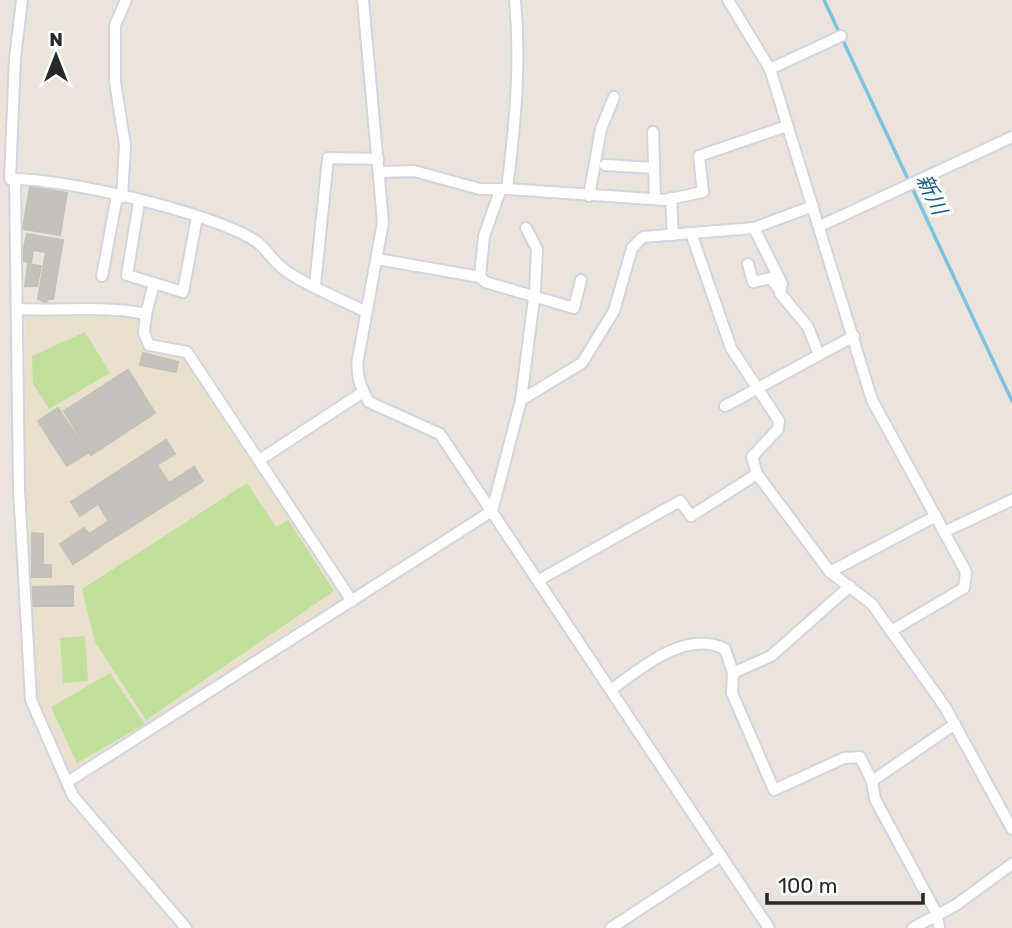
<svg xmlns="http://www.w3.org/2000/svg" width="1012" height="928" font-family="Rubik,'Noto Sans JP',sans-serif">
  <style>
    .education { fill: #e9e1cd }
    .pitch { fill: #c1e09b }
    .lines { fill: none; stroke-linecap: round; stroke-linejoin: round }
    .stream { stroke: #7ac2e0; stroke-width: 3.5 }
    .building { fill: #c5c1bc; stroke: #c5c0b6; stroke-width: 2 }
    .street-casing { stroke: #d2d4e0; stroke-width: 14 }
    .street { stroke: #fff; stroke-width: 10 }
    .labels { text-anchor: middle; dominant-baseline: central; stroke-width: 6; stroke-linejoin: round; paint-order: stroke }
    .water-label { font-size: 21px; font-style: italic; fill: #1c618a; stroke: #fff }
  </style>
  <rect width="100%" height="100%" fill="#eae4dc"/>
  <polygon class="education" points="25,311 93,316 100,311 140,318 139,337 147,349 186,355 344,598 75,773 64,765 35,692 25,527"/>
  <g class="pitch">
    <polygon points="85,332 110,373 49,409 33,384 32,356"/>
    <polygon points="247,483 276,527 288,520 334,591 146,720 95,642 82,589"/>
    <polygon points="85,636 88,681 63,683 60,638"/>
    <polygon points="110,673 145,724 77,763 51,707"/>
  </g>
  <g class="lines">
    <polyline class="stream" points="824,0 1012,401"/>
  </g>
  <g class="building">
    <polygon points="30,186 67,193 60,235 23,229"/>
    <polygon points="27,234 63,240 53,299 46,299 47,303 38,299 46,252 33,250 31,262 21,261"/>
    <polygon points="28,264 41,266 37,286 25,286"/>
    <polygon points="143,353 178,362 176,372 140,365"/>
    <polygon points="128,370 155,413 91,455 64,411"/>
    <polygon points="58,408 88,453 67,466 38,421"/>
    <polygon points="166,440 175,454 157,465 169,483 194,467 203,481 99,547 92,539 98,548 73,564 60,544 84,528 89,534 109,521 98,504 80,516 71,502"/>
    <polygon points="32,533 43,534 43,565 51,565 51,577 32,577"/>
    <polygon points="73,586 73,606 32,606 32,587"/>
  </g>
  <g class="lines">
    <defs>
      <g id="street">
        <path d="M22,0L15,58L10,179C63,178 210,212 254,240C265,246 271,259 281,267C302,284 341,299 366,312"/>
        <path d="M363,0L383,222L358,359C356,375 360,387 369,402L440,434L769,928"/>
        <polyline points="728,0 770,69 872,400 966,572 964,588 891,631"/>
        <polyline points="770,69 841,36"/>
        <polyline points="653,132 655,199"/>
        <polyline points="605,165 654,168"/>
        <path d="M379,172L414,171L480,189H507C515,125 521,65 515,0"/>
        <polyline points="15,179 19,489 31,700 73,796 186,928"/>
        <polyline points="507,189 665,200 703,192 699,156 787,126"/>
        <polyline points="589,196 601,129 614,97"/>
        <polyline points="122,197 125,145 115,82 115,25 126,0"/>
        <polyline points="671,198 673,235"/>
        <polyline points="139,202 127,275 183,292 197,217"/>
        <polyline points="820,226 1012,137"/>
        <polyline points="754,228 782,284 780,293 808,327 819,355"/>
        <polyline points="377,259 480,277 485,282 574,308 581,280"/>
        <polyline points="748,264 753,282 771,278 777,287"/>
        <polyline points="102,276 117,196"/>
        <polyline points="480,277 484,236 500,191"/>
        <polyline points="315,285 328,158 378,159"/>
        <path d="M19,309C62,311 104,305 146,314L154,283"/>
        <polyline points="146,314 144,333 149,345 187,352 352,601"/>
        <polyline points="521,400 582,363 614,311 632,248 643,237 754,228 813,206"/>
        <polyline points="725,406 854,336"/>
        <polyline points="261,459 363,392"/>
        <polyline points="757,474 830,572 872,604 945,707 1012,829"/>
        <polyline points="944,532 1012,500"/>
        <polyline points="830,572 936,516"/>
        <polyline points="539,580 680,501 691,516 757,474 752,457 778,429 779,421 731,348 691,233"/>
        <polyline points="733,673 732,693 774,790 844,758 860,757 872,781 875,799 937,914 939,928"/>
        <path d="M611,690C641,668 686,629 725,649L733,673L771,656L850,586"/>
        <polyline points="69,781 492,511 521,400 535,291 537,249 526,228"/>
        <polyline points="872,781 955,724"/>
        <polyline points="611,928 721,856"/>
        <polyline points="913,928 956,905 1012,864"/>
      </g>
    </defs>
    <use href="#street" class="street-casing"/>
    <use href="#street" class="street"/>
  </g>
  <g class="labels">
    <g class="water-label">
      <text transform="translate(932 194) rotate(65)">新川</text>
    </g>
  </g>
  <g transform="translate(56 56)" stroke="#ffffff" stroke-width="5" paint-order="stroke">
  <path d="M0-5L12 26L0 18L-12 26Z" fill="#292929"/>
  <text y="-10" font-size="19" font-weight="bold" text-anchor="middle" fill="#292929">N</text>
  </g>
  <path d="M767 893v10h156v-10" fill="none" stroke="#292929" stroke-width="3.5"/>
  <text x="778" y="893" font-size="21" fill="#292929" stroke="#ffffff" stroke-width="5" paint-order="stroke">100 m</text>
</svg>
